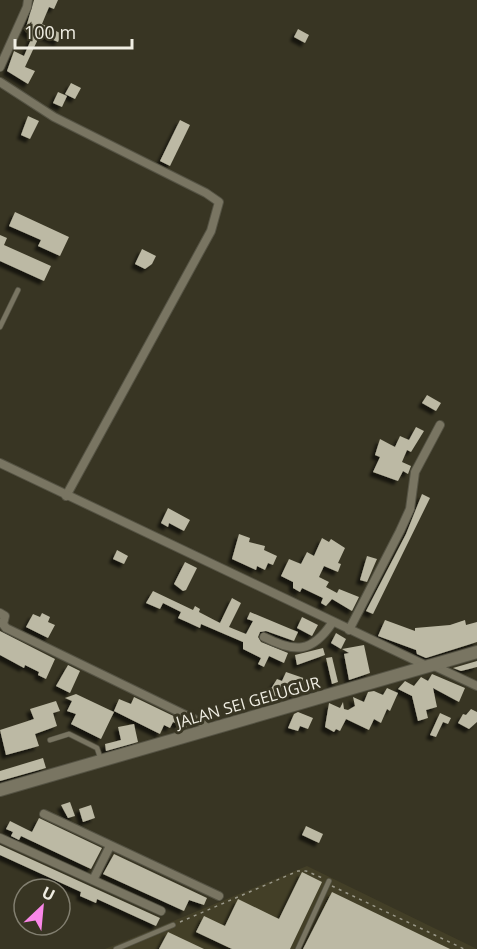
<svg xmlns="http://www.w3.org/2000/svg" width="477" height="949" font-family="'Open Sans',sans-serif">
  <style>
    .built { fill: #433f27 }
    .building { fill: #bcb9a4; filter: url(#shadow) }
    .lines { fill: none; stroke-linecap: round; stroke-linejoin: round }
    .service-casing { stroke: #555344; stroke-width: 6 }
    .minor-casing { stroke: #555344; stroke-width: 10 }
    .secondary-casing { stroke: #555344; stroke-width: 14 }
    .path { stroke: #9a9889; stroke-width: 1.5; stroke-dasharray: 3 4.5; stroke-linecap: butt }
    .service { stroke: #797562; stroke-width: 4.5 }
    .minor { stroke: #797562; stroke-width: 8 }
    .secondary { stroke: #797562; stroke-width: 12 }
    .labels { text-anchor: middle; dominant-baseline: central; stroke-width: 6; stroke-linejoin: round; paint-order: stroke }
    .street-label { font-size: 16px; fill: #f0eee3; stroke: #383523 }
  </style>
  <defs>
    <filter id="shadow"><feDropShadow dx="-4" dy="4" stdDeviation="1.5" flood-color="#0009"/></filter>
  </defs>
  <rect width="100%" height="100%" fill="#383523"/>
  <polygon class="built" points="307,866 477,949 105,949"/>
  <g class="building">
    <polygon points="34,0 58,0 54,9 49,7 42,24 62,34 58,42 42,35 38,39 25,67 35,71 28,84 7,71 14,51 24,56 32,37 25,31"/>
    <polygon points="298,29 309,35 305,43 294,37"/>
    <polygon points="71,83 81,88 75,99 65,94"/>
    <polygon points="58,92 67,96 62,107 53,103"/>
    <polygon points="28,116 39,121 30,139 21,135"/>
    <polygon points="180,120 190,125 170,166 160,161"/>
    <polygon points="15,212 69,237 60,256 38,246 41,240 9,226"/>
    <polygon points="0,235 7,238 4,245 51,266 44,281 0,261"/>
    <polygon points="142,249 156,256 152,264 145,269 135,264"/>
    <polygon points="427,395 441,403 436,411 422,403"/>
    <polygon points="416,427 424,431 411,452 407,450 402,462 411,466 408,474 403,471 398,481 373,472 380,457 375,455 380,439 395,447 400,436 409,440"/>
    <polygon points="422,494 430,498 373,614 366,611 406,534"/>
    <polygon points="168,508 190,520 184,531 169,523 168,527 161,523"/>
    <polygon points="239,534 250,538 249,542 265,546 264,550 277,556 273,565 268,563 265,570 257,566 256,570 232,559"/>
    <polygon points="322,538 329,542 331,539 345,548 338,563 341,564 338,572 324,566 319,577 329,582 326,587 337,593 339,589 359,597 352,611 332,599 326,606 321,603 323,598 302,588 300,592 293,588 293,582 281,576 289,559 301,564 307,552 314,556"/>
    <polygon points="117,550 128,556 124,564 113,559"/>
    <polygon points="367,556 377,559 367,582 360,580"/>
    <polygon points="185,562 197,568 186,590 183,591 174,584"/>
    <polygon points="153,591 193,610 195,606 200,609 199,612 220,623 232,598 241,603 229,627 246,634 253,621 247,619 250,612 298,632 294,641 266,631 260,632 258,637 261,642 288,653 284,663 269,656 264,667 258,664 261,658 243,649 243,642 201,624 200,628 187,622 178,618 181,612 163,603 160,609 146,603"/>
    <polygon points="42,613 50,617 48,622 55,625 48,638 26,627 33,614 40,617"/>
    <polygon points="302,617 318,625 312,636 297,628"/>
    <polygon points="385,620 415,631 415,628 450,625 465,620 466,625 477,622 477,642 426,658 417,654 416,650 378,636"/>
    <polygon points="0,631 55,659 46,679 38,675 39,672 25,665 24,668 0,655"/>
    <polygon points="336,633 346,639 341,649 331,643"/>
    <polygon points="364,645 370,673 349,680 344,654 349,653 342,649"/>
    <polygon points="323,648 325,655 297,665 295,655"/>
    <polygon points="332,657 338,682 332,684 326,658"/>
    <polygon points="477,661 477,667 461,671 453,668"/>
    <polygon points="68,665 80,671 70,693 56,686"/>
    <polygon points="286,672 318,683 315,690 301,687 297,695 285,693 272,698 269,692 277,679 282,681"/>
    <polygon points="432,674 465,688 459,702 433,688 437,707 426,710 428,718 418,721 412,696 398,689 405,681 414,686 421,677 428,681"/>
    <polygon points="387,688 398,693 390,711 387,709 381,723 374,719 369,730 346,719 340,731 336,729 334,732 325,727 329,703 340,708 343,702 344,709 348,710 355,706 353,697 364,702 368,692 374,691 383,695"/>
    <polygon points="76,694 114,712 101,739 71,724 76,714 67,711 72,701 65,698"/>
    <polygon points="134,697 188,723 186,728 173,722 170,728 164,725 160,734 114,711 119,699 131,704"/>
    <polygon points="56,701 60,711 53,713 57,726 35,734 39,746 6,755 0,730 34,719 30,709"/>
    <polygon points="471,709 477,712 477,722 469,729 458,723 463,714 466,715"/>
    <polygon points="298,712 313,718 308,729 300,726 298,731 288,728 294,714"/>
    <polygon points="440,713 451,718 448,724 443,722 436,737 430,735"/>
    <polygon points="134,724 138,742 106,751 105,744 121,740 118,727"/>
    <polygon points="43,758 46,768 0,781 0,771"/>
    <polygon points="70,802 75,816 68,818 61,805"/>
    <polygon points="91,805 95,818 83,822 79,809"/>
    <polygon points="39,818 102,848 91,869 21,836 19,840 11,836 13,832 6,829 10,821 32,832"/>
    <polygon points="306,826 323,834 319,843 302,835"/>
    <polygon points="0,845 160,918 156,926 97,899 96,903 80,896 81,892 0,855"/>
    <polygon points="114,854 207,898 204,905 189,900 184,911 103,874"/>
    <polygon points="302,872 322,882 290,949 232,949 196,932 204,916 225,926 238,899 279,919"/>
    <polygon points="332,892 450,949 303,949"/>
    <polygon points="168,932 204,949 159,949"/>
  </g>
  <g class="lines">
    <defs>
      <g id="service">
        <polyline points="0,327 18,290"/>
        <polyline points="50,740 69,734 97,748 101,760"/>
        <polyline points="116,949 173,925"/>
        <polyline points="298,949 329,881"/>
      </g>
      <g id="minor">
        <polyline points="0,67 27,7 28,0"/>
        <polyline points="0,82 54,117 206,193 219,202 211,231 66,496"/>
        <polyline points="0,463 427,666"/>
        <polyline points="0,613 5,616 3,624 6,628 202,723 210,731"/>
        <polyline points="349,630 400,531 410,509 415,472 440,425"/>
        <path d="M264,637C295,653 312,653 332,623"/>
        <polyline points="432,665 477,686"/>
        <polyline points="44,814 219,896"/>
        <polyline points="0,838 161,911"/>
        <polyline points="93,880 110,846"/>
      </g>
      <polyline id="secondary" points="0,790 477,652"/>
    </defs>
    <use href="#service" class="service-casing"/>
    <use href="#minor" class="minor-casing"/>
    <use href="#secondary" class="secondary-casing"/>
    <g class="path">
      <polyline points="332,886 464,949"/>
      <polyline points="180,922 298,871 306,871 325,879"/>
    </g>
    <use href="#service" class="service"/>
    <use href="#minor" class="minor"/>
    <use href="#secondary" class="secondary"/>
  </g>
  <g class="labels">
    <g class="street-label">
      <text transform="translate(248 702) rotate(-16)">JALAN SEI GELUGUR</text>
    </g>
  </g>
  <g transform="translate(42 907) rotate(26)"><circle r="28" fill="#383523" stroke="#827f70" stroke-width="1.5"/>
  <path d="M0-4.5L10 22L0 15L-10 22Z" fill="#fa87e8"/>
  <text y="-9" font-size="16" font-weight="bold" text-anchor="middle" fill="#f0eee3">U</text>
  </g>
  <path d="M15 39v9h117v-9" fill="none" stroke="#f0eee3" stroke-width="3"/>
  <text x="24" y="39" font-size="18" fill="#f0eee3" stroke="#383523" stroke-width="4.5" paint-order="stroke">100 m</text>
</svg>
